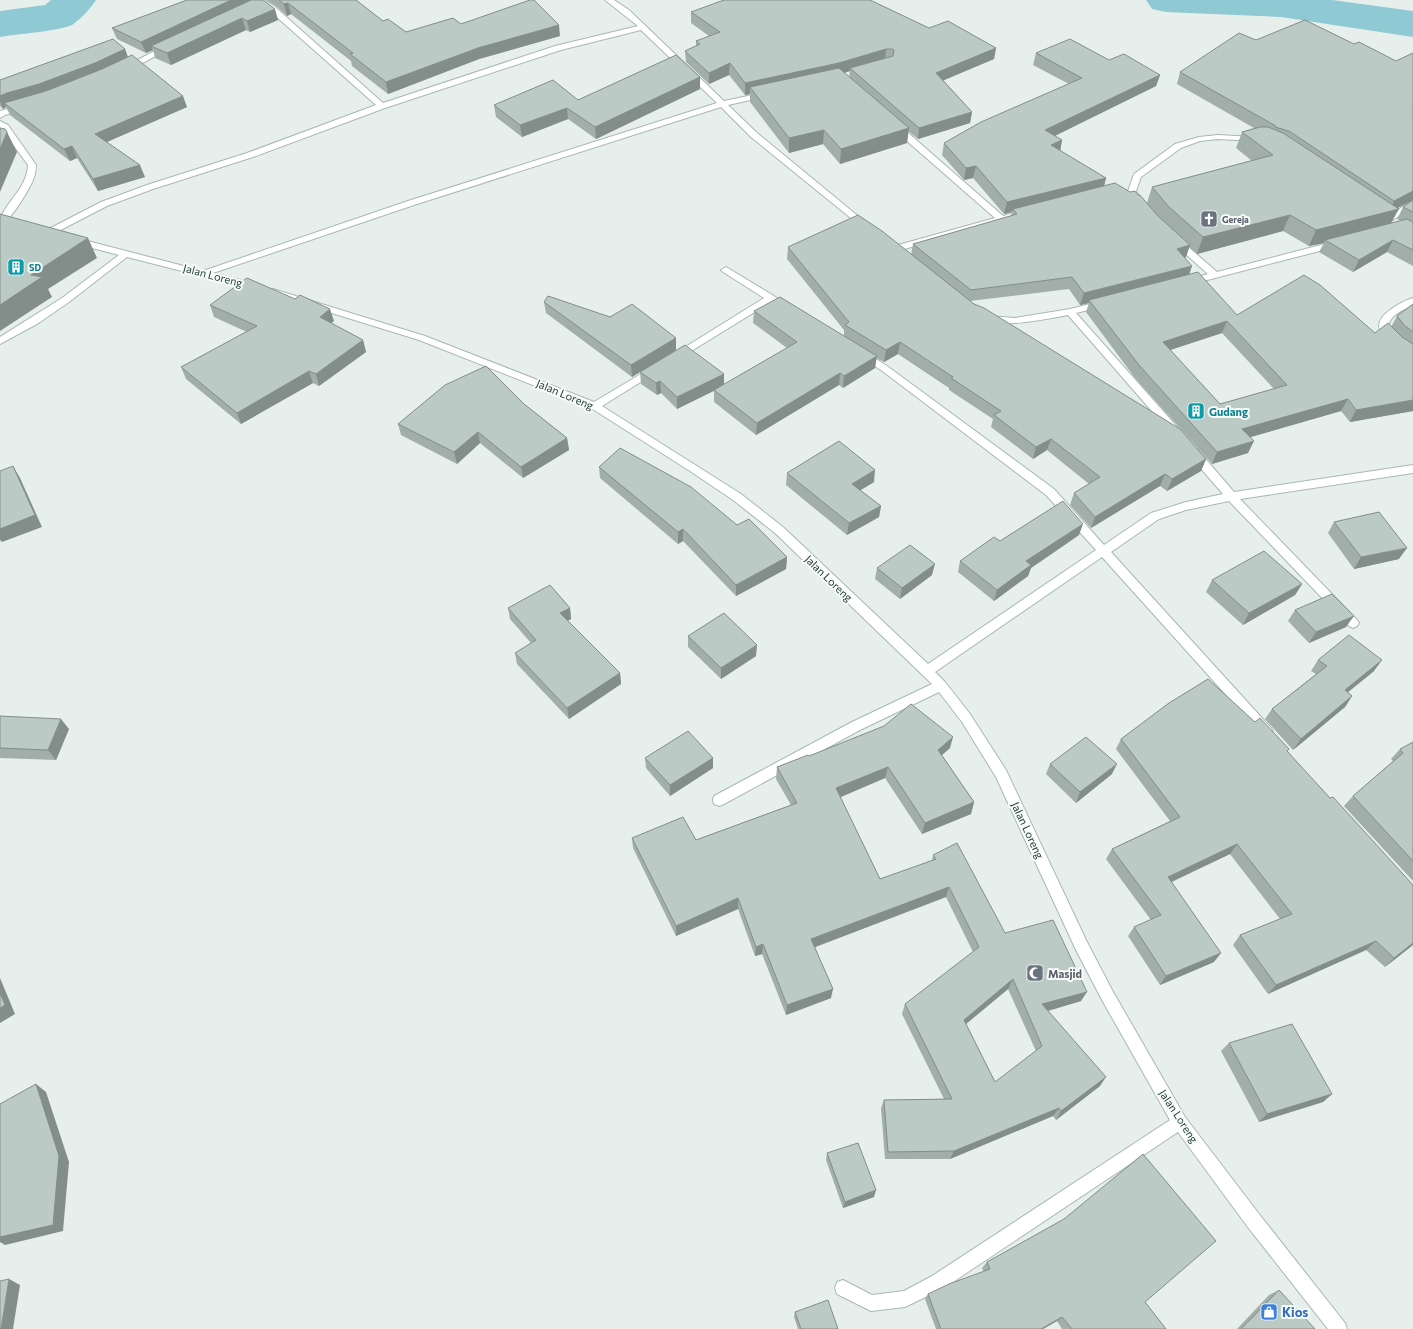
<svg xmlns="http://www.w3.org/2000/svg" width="1413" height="1329" font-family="Commissioner,sans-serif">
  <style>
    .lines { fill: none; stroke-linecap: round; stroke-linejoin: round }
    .river { fill: #8ec9d4; fill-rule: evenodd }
    .minor-casing { stroke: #a8b8b2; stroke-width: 2 }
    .minor { fill: #fff; fill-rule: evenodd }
    .wall { fill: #a1aea9; fill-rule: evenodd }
    .shaded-wall { fill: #838d89 }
    .building { fill: #bbcac4; stroke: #838d89; fill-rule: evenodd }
    .labels { text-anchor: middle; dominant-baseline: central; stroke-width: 4; stroke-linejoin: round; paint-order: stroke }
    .far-worship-label { font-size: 9px; font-weight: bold; fill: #5b616d; stroke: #f7fbf9; text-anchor: start }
    .far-culture-label { font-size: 9px; font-weight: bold; fill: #0d838f; stroke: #f7fbf9; text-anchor: start }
    .street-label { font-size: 11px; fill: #24423a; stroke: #f7fbf9 }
    .culture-label { font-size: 11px; font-weight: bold; fill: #0d838f; stroke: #f7fbf9; text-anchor: start }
    .worship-label { font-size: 11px; font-weight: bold; fill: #5b616d; stroke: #f7fbf9; text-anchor: start }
    .near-shop-label { font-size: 13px; font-weight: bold; fill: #366cbe; stroke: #f7fbf9; text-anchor: start }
  </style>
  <rect width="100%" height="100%" fill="#e6efeb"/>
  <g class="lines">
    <g class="river">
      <path d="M51,0H96C90,9 81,19 72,25C60,31 16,34 0,37V11L45,5Z"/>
      <polygon points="1146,0 1332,0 1413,11 1413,37 1281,17 1166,12 1152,9"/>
    </g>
    <defs>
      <g id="minor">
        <polygon points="256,0 264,0 275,7 383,103 555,46 638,26 605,0 614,0 629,10 724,101 766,92 769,92 769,96 728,105 757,133 870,226 866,229 863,228 751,137 721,107 414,205 213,273 259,285 261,287 256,290 127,257 69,302 37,324 0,344 0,337 62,298 119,255 73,243 72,241 73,239 76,238 203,271 408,201 717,103 641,30 561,50 385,108 253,157 153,189 107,206 49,236 43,236 42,234 43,232 101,202 147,185 247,153 376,105 271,12 260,5"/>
        <polygon points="166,45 169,45 173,47 129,70 126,70 122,68"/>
        <polygon points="23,105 27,107 26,109 5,115 0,118 0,111"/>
        <path d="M0,121L8,125L36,165C36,170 35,175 33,180C29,190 10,222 0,225C0,205 27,191 28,165L0,127Z"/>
        <polygon points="892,124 898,124 1003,216 1024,210 1028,213 1027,215 897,251 891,251 890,249 891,247 995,218 892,128"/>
        <polygon points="1218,135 1255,137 1259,139 1255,141 1218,139 1200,141 1181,148 1141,177 1136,191 1144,205 1143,207 1137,207 1128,191 1134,174 1175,144 1199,137"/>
        <polygon points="1413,200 1413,207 1391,221 1388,222 1384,219"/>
        <polygon points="1176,238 1179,239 1217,272 1336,241 1340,244 1339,246 1188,285 1183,282 1185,280 1208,274 1173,243 1172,241"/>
        <polygon points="726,267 774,296 793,309 788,312 771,302 680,358 674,358 672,356 674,354 764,298 723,272 721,270"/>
        <polygon points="273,289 425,336 594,402 651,368 657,368 659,370 657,372 602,406 741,494 783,527 928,664 1096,550 1046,495 881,370 859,356 857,354 859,352 865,352 887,366 1054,489 1104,545 1151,513 1186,502 1223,494 1189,455 1188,452 1189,449 1197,449 1234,492 1413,465 1413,473 1240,499 1357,620 1359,623 1357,626 1353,628 1349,626 1229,501 1186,510 1159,519 1111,552 1271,728 1273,732 1271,736 1267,737 1263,736 1102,557 935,672 945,682 970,714 1006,770 1086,940 1112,990 1185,1117 1259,1214 1345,1323 1347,1329 1328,1329 1247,1226 1178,1132 944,1288 905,1307 871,1311 837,1294 835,1288 837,1282 843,1280 872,1295 904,1291 932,1276 1170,1120 1102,1000 1076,950 996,777 962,722 939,692 860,730 724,804 719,806 714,804 713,800 714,796 852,722 932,684 775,533 733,500 690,471 591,408 419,340 270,294 268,292 270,290"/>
        <path d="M1413,298V305C1403,310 1389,315 1388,328L1396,338L1413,351V359L1410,358C1393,346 1363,329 1390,310C1397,305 1405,300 1413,298Z"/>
        <path d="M1102,301L1107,304L1105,306L1076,313L1178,428L1179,430L1178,432H1170L1068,315C1052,318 994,330 984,319L989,316L1015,318L1070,309Z"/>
      </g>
    </defs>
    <use href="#minor" class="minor-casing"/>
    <use href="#minor" class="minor"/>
  </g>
  <g class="wall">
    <polygon points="187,0 278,20 250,32 246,30 171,65 155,58 153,50 146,53 117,39 112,28"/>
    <polygon points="266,0 356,0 383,21 406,32 461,24 560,36 479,59 388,94 352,66 351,61 291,14 287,16 276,6"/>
    <path d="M691,12L929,28L996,48L994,59L943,80L972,112L970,123L918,139L908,131L907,143L840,164L823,144L789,153L750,102V94L745,95L729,75L709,84L686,62L685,51L696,46V41L709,36L691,23ZM850,71L849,77L844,73Z"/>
    <path d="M1256,40L1354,44L1396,61L1413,53V200L1397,208L1391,223L1401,221L1397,219L1403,207L1413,200V266L1387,252L1353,272L1319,252L1324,243L1309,246L1283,231L1197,254L1189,247L1186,257L1185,258L1189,275L1237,315L1375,333L1391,327L1397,316L1413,304V411L1350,422L1341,411L1250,437L1248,453L1212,464L1135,378L1086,312L1089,303L1080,305L1069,289L970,301L1206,459L1201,471L1167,491L1160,486L1091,528L1070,505L1074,493L1089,484L1047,450L1033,459L991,427L993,419L949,390V388L898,354L884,362L876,358L875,368L843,388L839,385L756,435L714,402V390L677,409L661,393L657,395L641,384L640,372L632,377L546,313L544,302L610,317L676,338V350L724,374V385L787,348L753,323L754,311L844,336V330L787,259L788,247L911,255L913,244L1011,216L1012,212L1004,214L973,178L964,180L942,155L944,143L1069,84L1033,65L1036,53L1109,60L1160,75L1156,86L1055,136L1062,140L1060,151L1106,178L1104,186L1130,192L1138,195L1147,203L1152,187L1252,161L1236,148L1242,132L1254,128L1177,84L1180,72ZM1222,333L1274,389L1220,404L1170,350Z"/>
    <polygon points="125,49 128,57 187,107 107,142 145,177 98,191 77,158 70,161 10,115 6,107 3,109 0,106 0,80"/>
    <polygon points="700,77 700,89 596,139 568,119 522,137 496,117 494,105 578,100"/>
    <polygon points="210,305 334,321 331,323 363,340 366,352 319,386 313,383 241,424 186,379 181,367 247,332 214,317"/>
    <polygon points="524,404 567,438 569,450 523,478 480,443 457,464 401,435 398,424"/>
    <polygon points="599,467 737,525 787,557 786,569 736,596 683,541 678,544 600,478"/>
    <polygon points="787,473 874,482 860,490 881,506 879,517 847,535 786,485"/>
    <polygon points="1334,522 1399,559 1354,569 1328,533"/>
    <polygon points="1079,535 1031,568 1028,576 994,601 958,572 960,561 1000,541"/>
    <polygon points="877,568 932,575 900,599 875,579"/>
    <polygon points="1212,580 1302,584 1295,595 1243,625 1206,592"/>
    <polygon points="508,608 570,608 571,619 567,621 620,673 621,684 569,719 517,664 515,653 531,643 510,619"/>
    <polygon points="1295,610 1346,627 1309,643 1288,621"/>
    <polygon points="688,636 756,656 721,679 688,647"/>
    <polygon points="1318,660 1374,671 1347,693 1352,696 1345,707 1293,750 1265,719 1272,709 1316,674 1311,671"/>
    <polygon points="0,716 69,729 56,760 0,758"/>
    <polygon points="1121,739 1289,749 1287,752 1413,945 1385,967 1366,950 1268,994 1233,945 1240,935 1280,919 1230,854 1172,882 1214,962 1160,985 1128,936 1134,927 1151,920 1106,859 1112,849 1170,821 1116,749"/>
    <polygon points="1413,742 1413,881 1344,806 1353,796 1393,761 1391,759 1400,749"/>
    <path d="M950,748L942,755L974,802L971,814L922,834L885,778L840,797L880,879L932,861L933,855L1005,933L1081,1001L1048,1011L1100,1086L1056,1120L1053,1116L950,1159H885L881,1108L884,1100L944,1099L902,1014L905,1004L973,952L946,897L815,947L831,998L786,1015L762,954L755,956L738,909L676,936L633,848L632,838L696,840L791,805L776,779L777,767L809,756ZM1008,989L1036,1051L995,1082L966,1024Z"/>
    <polygon points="645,758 713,758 713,768 670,796 646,768"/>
    <polygon points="1050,764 1112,774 1076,803 1046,774"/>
    <polygon points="1229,1043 1332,1094 1323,1102 1259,1122 1221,1051"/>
    <polygon points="827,1153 874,1197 843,1208 826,1160"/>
    <polygon points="987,1262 1145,1302 1166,1329 1062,1329 1057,1321 1043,1329 936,1329 925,1299 928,1294 984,1272 982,1268"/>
    <polygon points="1279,1290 1315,1329 1237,1329 1269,1295"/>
    <polygon points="795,1312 838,1329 798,1329 794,1317"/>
  </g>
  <g class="shaded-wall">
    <polygon points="231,0 255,0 151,46 153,50 146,53 141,42"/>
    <polygon points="288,3 291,14 287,16 284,4"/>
    <polygon points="275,9 278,20 250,32 247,21"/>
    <polygon points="242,18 246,30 171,65 167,53"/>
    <polygon points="559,25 560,36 479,59 388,94 386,82 478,48"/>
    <polygon points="996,48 994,59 935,84 936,73"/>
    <polygon points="125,49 129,61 99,75 4,103 6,107 3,109 0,101 0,96 7,93"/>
    <polygon points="886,49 885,61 850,68 850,71 838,75 750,87 750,94 745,95 745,83"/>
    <polygon points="730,63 729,75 709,84 709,73"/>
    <polygon points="1160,75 1156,86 1042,142 1045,130"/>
    <polygon points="700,77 700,89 596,139 595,127"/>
    <polygon points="183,96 187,107 100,145 95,134"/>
    <polygon points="567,108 568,119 522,137 520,125"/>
    <polygon points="972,112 970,123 918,139 919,128"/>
    <polygon points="909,128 907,143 840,164 841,149"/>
    <polygon points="824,130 823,144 789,153 789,138"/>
    <polygon points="7,132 17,152 0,192 0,149"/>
    <polygon points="1062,140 1060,152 1051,145"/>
    <polygon points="72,146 77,158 70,161 64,149"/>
    <polygon points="140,165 145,177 98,191 93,179"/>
    <polygon points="976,166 973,178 964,180 966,168"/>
    <polygon points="1106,178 1103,190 1013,209 1012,212 1004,214 1007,202"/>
    <polygon points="1413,191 1413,200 1394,210 1399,209 1390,225 1325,240 1324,243 1309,246 1316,230 1389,211 1394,201"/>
    <polygon points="1290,215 1283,231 1197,254 1203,237"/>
    <polygon points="88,238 97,258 48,289 52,297 0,331 0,305 31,275"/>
    <polygon points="1393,240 1387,252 1353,272 1359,260"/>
    <polygon points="1190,245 1186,257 1173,261 1177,249"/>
    <polygon points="1192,266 1188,278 1089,300 1089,303 1080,305 1084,293"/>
    <polygon points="330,309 334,321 324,329 320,317"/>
    <polygon points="1227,321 1222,333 1158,354 1163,342"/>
    <polygon points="676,338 676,350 632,377 631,365"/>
    <polygon points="363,340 366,352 319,386 316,374"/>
    <polygon points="900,342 898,354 884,362 886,350"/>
    <polygon points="877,356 875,368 843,388 844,376"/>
    <polygon points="309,371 313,383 241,424 237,413"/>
    <polygon points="840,373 839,385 756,435 757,423"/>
    <polygon points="724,374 724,386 677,409 677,397"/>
    <polygon points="660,381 661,393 657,395 656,383"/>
    <polygon points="1348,399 1341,411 1237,441 1242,429"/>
    <polygon points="1413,400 1413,411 1350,422 1356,410"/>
    <polygon points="478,432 480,443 457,464 454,452"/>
    <polygon points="567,438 569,450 523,478 521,467"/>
    <polygon points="1051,439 1047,450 1033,459 1036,447"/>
    <polygon points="1254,441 1248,453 1212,464 1217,452"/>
    <polygon points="1206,459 1201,471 1167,491 1172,479"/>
    <polygon points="13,466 20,478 42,527 2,542 0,540 0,529"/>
    <polygon points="875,470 874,482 851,496 852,484"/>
    <polygon points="1165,474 1160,486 1091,528 1095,517"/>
    <polygon points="881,506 879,517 847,535 849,523"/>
    <polygon points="1083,524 1079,535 1031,568 1028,576 994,601 997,590 1026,561"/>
    <polygon points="683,529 683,541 678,544 678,532"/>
    <polygon points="1407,548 1399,559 1354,569 1361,557"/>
    <polygon points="787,557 786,569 736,596 736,585"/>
    <polygon points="935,564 932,575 900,599 902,588"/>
    <polygon points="1302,584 1295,595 1243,625 1249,613"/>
    <polygon points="570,608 571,619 561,625 560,613"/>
    <polygon points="1354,616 1346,627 1309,643 1316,632"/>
    <polygon points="757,645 756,656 721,679 721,668"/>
    <polygon points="1382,660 1374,671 1337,701 1345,690"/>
    <polygon points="620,673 621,684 569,719 567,708"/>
    <polygon points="1352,696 1345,707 1293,750 1301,739"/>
    <polygon points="61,719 69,729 56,760 48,750"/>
    <polygon points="953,737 950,748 935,761 938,750"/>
    <polygon points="713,758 713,768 670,796 670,785"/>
    <polygon points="1117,764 1112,774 1076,803 1080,792"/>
    <polygon points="888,767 885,778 834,800 836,788"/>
    <polygon points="974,802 971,814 922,834 925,823"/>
    <polygon points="1237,844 1230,854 1162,886 1168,877"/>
    <polygon points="949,887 946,897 810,949 811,939"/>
    <polygon points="738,898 738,909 676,936 676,926"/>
    <polygon points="1376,941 1366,950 1268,994 1276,985"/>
    <polygon points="1413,943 1413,945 1385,967 1394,958"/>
    <polygon points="763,944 762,954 755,956 756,947"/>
    <polygon points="1221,953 1214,962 1160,985 1166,976"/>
    <polygon points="0,978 15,1014 0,1023"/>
    <polygon points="1013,979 1008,989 960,1029 964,1020"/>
    <polygon points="833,989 831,998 786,1015 787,1005"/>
    <polygon points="1087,992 1081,1001 1037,1014 1042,1004"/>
    <polygon points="1106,1077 1100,1086 1056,1120 1061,1111"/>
    <polygon points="36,1084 46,1092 69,1162 63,1231 5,1245 0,1242 0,1237"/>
    <polygon points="1332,1094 1323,1102 1259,1122 1267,1114"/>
    <polygon points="1059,1108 1053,1116 950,1159 954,1151"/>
    <polygon points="876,1190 874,1197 843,1208 845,1202"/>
    <polygon points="9,1279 20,1285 13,1329 1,1329"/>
    <polygon points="1062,1317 1057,1321 1043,1329 1041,1329"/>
  </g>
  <g class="building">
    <polygon points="187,0 231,0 141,42 112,28"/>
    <polygon points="251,0 263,0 275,9 247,21 242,18 167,53 151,46"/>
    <polygon points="279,0 356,0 383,21 388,19 406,32 453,18 461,24 530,0 534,0 559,25 478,48 386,82 350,54 353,53 288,3 284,4"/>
    <polygon points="724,0 870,0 929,28 948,21 996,48 936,73 972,112 919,128 850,68 893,56 894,50 892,49 886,49 839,63 745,83 730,63 709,73 685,51 700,44 696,41 720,32 691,12"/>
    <polygon points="1305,20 1354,44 1359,42 1396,61 1413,53 1413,112 1412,112 1413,112 1413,191 1394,201 1289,131 1275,127 1276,126 1180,72 1239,33 1256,40"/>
    <polygon points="113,39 125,49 95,63 39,84 7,93 0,96 0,80"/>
    <polygon points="1070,39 1109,60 1124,54 1160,75 1045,130 1062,140 1051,145 1106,178 1007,202 976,166 966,168 944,143 981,122 1082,78 1036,53"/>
    <polygon points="132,55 183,96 95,134 140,165 93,179 72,146 64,149 4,103 46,91 102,69"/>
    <polygon points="676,55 700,77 595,127 567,108 520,125 494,105 553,80 578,100"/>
    <polygon points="839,68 909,128 841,149 824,130 789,138 750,87"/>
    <polygon points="1260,127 1268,127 1283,133 1399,209 1316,230 1290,215 1203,237 1169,207 1152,187 1273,155 1242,132"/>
    <polygon points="0,128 5,129 7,132 0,149"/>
    <polygon points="1115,183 1130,192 1135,191 1138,195 1140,195 1157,215 1190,245 1177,249 1192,266 1084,293 1072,277 971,290 913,244 1017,214 1013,209"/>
    <polygon points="1413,200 1413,212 1403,207"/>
    <polygon points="0,214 88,238 31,275 42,277 0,305"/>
    <polygon points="858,215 882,231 974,304 984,308 1180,429 1206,459 1172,479 1165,474 1095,517 1074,493 1100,477 1051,439 1036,447 994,415 1001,411 951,378 953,377 900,342 886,350 845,325 849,322 788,247"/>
    <polygon points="1407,219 1413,222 1413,250 1393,240 1359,260 1325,240"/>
    <path d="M1198,272L1237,315L1304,275L1320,285L1375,333L1388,323L1402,337L1413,344V400L1356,410L1348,399L1242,429L1254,441L1217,452L1139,365L1089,300ZM1227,321L1287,385L1220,404L1163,342Z"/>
    <polygon points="247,278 295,299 300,295 330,309 320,317 363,340 316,374 309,371 237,413 181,367 257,326 210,305"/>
    <polygon points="548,296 610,317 632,304 676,338 631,365 544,302"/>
    <polygon points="780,297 877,356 844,376 840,373 757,423 714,390 797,342 754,311"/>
    <polygon points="1413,304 1413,332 1404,325 1397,316"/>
    <polygon points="685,345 724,374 677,397 660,381 656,383 640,372"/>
    <polygon points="486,366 524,404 567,438 521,467 478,432 454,452 398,424 445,385"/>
    <polygon points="839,441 875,470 852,484 881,506 849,523 787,473"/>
    <polygon points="620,448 691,487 737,525 749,519 787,557 736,585 683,529 678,532 599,467"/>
    <polygon points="13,466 35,515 0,529 0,471"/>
    <polygon points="1063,501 1083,524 1026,561 1031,565 997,590 960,561 994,537 1000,541"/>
    <polygon points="1379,512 1407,548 1361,557 1334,522"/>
    <polygon points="910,545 935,564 902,588 877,568"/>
    <polygon points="1264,551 1302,584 1249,613 1212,580"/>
    <polygon points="550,585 570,608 560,613 620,673 567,708 515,653 536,640 508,608"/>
    <polygon points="1332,594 1354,616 1316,632 1295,610"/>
    <polygon points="724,613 757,645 721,668 688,636"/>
    <polygon points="1349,635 1382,660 1345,690 1352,696 1301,739 1272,709 1327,666 1318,660"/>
    <polygon points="1208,679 1255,722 1260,718 1289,749 1287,751 1330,798 1333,797 1413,885 1413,943 1394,958 1376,941 1276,985 1240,935 1292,914 1237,844 1168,877 1221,953 1166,976 1134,927 1161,915 1112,849 1180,817 1121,739 1169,703"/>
    <path d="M911,704L953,737L938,750L974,802L925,823L888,767L836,788L880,879L936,859L933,855L957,843L1005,933L1053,920L1087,992L1042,1004L1106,1077L1061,1111L1059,1108L954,1151L888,1152L884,1100L952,1099L905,1004L979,947L949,887L811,939L833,989L787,1005L763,944L756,947L738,898L676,926L632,838L683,817L696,840L797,803L777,767L808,755L809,756L884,726ZM1013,979L1042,1046L995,1082L964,1020Z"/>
    <polygon points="0,716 61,719 48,750 0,748"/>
    <polygon points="688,731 713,758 670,785 645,758"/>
    <polygon points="1086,737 1117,764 1080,792 1050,764"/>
    <polygon points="1413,742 1413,861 1353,796 1403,753 1400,749"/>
    <polygon points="0,993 5,1005 0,1008"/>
    <polygon points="1292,1024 1332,1094 1267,1114 1229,1043"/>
    <polygon points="36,1084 59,1156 53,1225 0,1237 0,1104"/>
    <polygon points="858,1143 876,1190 845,1202 827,1153"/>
    <polygon points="1143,1154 1216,1241 1145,1302 1166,1329 1072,1329 1062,1317 1041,1329 941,1329 928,1294 949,1284 990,1269 987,1262 1064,1219"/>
    <polygon points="9,1279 1,1329 0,1329 0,1281"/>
    <polygon points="1279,1290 1315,1329 1241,1329"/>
    <polygon points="828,1300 838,1329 801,1329 795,1312"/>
  </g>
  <defs>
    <symbol id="church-square" viewBox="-11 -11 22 22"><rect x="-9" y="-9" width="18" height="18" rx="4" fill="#6b7280" stroke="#f7fbf9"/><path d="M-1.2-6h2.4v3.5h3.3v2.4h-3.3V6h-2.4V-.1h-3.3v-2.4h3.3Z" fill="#fff"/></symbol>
    <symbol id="building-square" viewBox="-11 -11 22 22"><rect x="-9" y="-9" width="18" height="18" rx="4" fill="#0f9aa8" stroke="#f7fbf9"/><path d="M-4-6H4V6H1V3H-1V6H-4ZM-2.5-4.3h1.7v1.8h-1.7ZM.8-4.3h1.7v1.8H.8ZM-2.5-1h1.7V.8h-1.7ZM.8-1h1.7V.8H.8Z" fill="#fff"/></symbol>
    <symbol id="mosque-square" viewBox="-11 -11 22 22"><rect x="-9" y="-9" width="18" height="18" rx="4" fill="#6b7280" stroke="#f7fbf9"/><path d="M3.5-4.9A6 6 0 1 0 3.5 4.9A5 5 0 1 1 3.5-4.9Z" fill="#fff"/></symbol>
    <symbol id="shop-square" viewBox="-11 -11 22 22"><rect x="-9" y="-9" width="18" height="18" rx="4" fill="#3f7fe0" stroke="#f7fbf9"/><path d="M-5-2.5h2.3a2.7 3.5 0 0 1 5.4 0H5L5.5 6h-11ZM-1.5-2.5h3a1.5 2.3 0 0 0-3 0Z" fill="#fff"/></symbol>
  </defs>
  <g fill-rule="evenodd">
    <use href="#church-square" x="1199" y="209" width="20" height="20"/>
    <use href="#building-square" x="6" y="257" width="20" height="20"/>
    <use href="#building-square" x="1186" y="401" width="20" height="20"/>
    <use href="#mosque-square" x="1025" y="963" width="20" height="20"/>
    <use href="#shop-square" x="1259" y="1302" width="20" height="20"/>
  </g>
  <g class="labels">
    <g class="far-worship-label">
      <text x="1222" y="219">Gereja</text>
    </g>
    <g class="far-culture-label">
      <text x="29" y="267">SD</text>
    </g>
    <g class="street-label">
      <text transform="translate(213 275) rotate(15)">Jalan Loreng</text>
      <text transform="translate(565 394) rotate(23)">Jalan Loreng</text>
      <text transform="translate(829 578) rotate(44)">Jalan Loreng</text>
      <text transform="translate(1028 830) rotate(65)">Jalan Loreng</text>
      <text transform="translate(1179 1116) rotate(57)">Jalan Loreng</text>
    </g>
    <g class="culture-label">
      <text x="1209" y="411">Gudang</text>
    </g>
    <g class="worship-label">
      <text x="1048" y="973">Masjid</text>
    </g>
    <g class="near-shop-label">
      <text x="1282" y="1312">Kios</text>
    </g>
  </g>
</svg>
